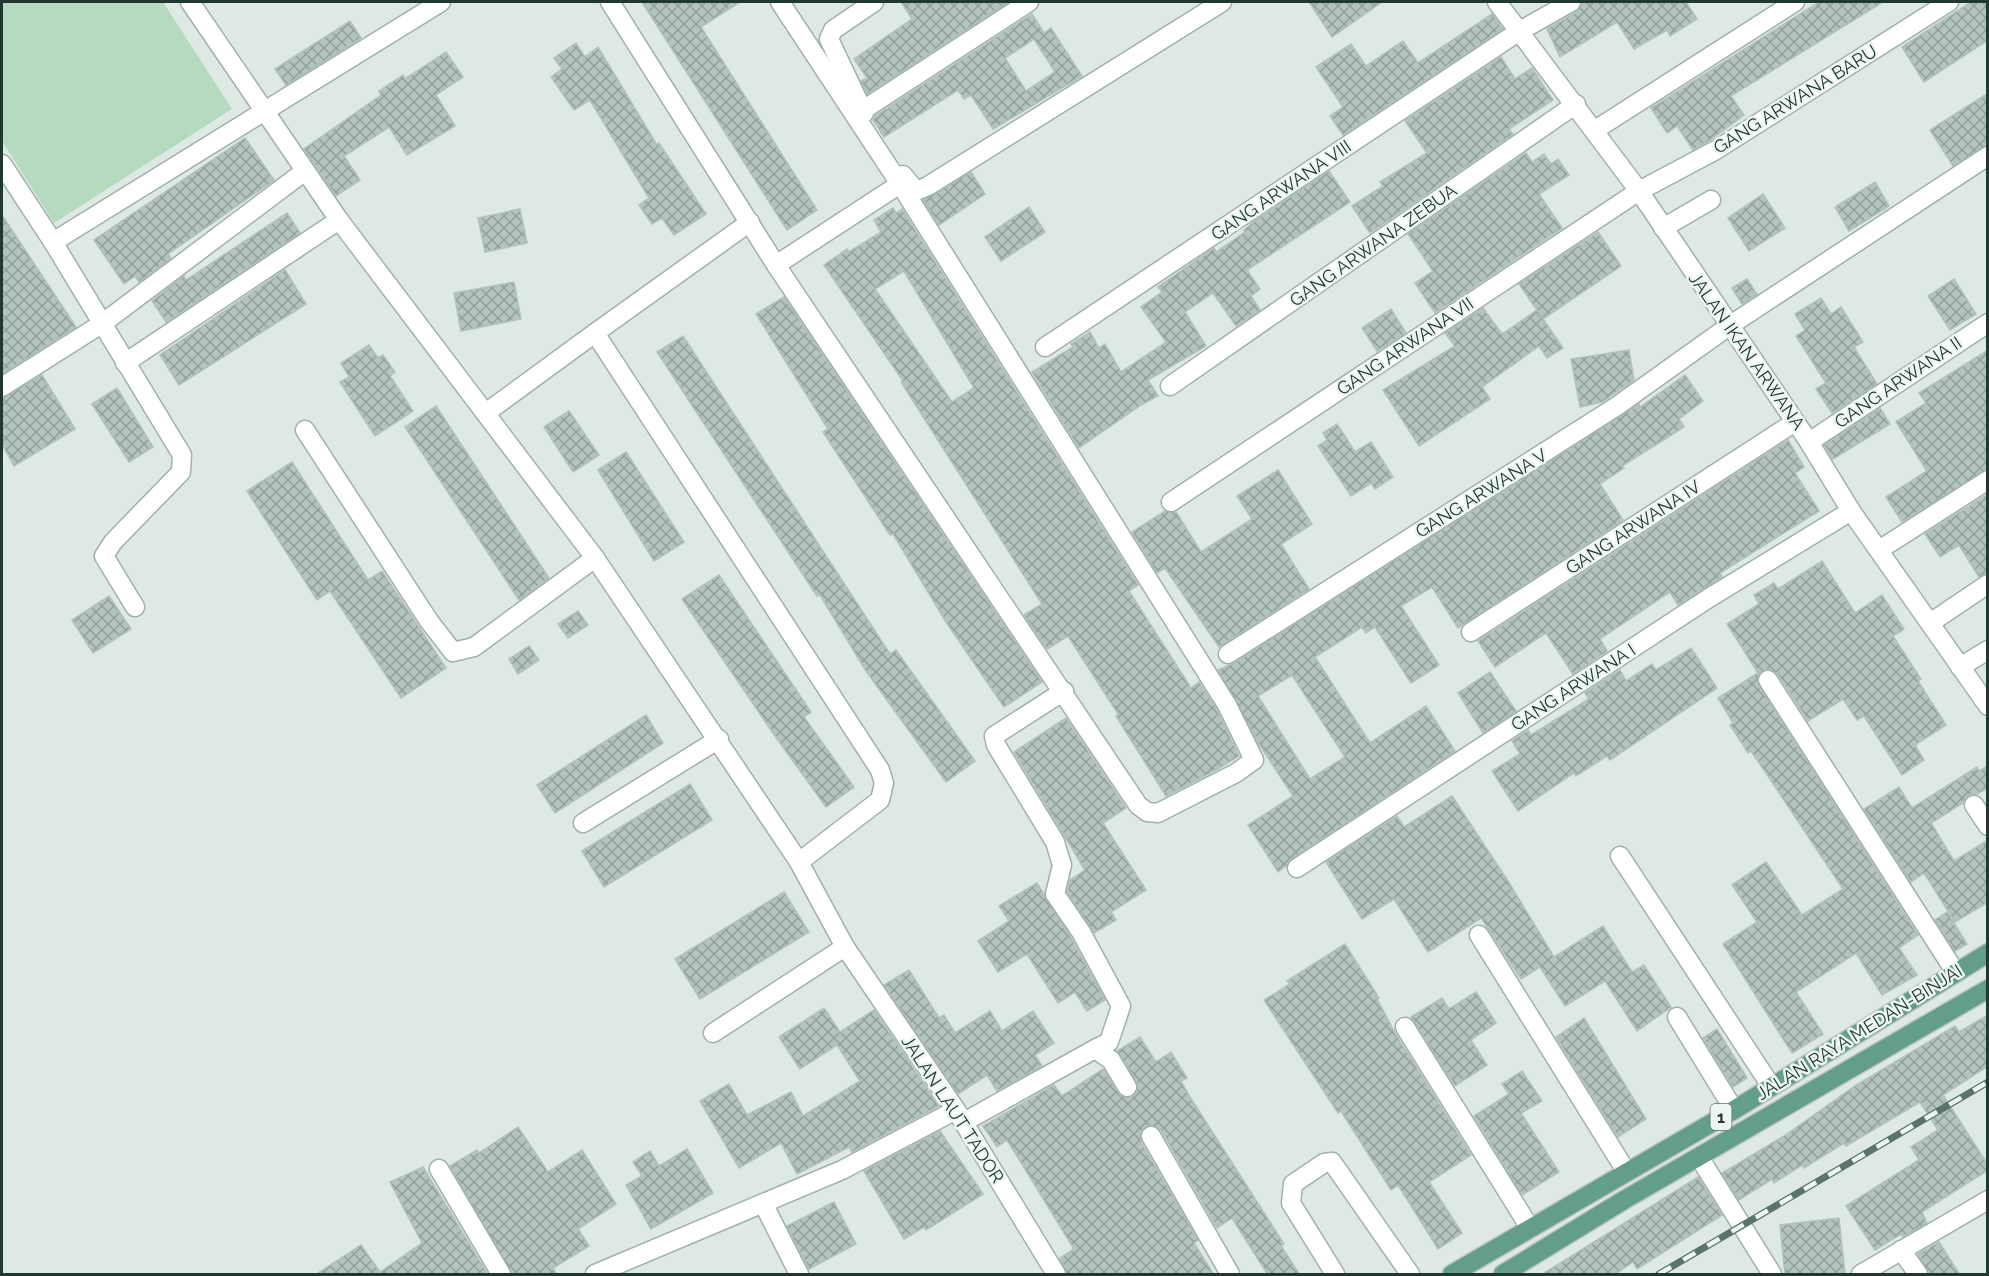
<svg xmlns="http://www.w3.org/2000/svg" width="1989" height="1276" font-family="Raleway,sans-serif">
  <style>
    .park { fill: #b6dabf }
    .building { fill: url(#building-cross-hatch); stroke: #b0c2ba; stroke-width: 1.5; fill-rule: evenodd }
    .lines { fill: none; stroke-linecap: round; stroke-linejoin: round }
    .minor-casing { stroke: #a1b0ab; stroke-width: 21 }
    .major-casing { stroke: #bcc3c1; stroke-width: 21 }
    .minor { stroke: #fff; stroke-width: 18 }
    .major { stroke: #639e8d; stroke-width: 18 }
    .rail-casing { stroke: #5a746c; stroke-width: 7 }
    .rail { stroke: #eef6f2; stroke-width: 4.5; stroke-dasharray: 14; stroke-linecap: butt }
    .labels { text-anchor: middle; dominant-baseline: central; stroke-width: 5; stroke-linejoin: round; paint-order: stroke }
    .shield { fill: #eef6f2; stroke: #5e716b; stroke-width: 1.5 }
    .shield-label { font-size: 16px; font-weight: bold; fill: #203831 }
    .street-label { font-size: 18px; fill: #203831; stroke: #eef6f2 }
  </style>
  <defs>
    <pattern id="building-cross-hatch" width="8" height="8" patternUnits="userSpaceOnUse" patternTransform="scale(1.5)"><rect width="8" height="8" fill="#b3c4bc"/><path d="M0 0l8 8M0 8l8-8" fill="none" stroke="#91a099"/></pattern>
  </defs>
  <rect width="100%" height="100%" fill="#dee9e4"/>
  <polygon class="park" points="2,2 163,2 232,109 54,223 2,141"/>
  <g class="building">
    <polygon points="642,2 740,2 701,27 817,210 787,230"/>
    <polygon points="901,2 1009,2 867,94 861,81 867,78 854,59 912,19"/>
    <polygon points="1309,2 1382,2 1332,37"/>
    <polygon points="1582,2 1686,2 1697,19 1670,36 1667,30 1634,49 1617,22 1560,57 1547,29 1577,12"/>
    <polygon points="1819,2 1883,2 1731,96 1744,115 1710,140 1693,150 1677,126 1667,133 1651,108"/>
    <polygon points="1971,2 1988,2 1988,40 1924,82 1902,47"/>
    <path d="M1032,14L1044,33L1051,28L1082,76L993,129L971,95L964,99L958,90L884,137L873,120L875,116ZM1034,39L1055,72L1026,91L1005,58Z"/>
    <polygon points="1492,14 1503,29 1343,135 1330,116 1343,107 1316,67 1351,44 1366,66 1403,41 1418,63"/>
    <polygon points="350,21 361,38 286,85 275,69"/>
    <polygon points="576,43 585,57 598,47 657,145 659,143 706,214 674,235 662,218 652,224 639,205 649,198 590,100 574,110 551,77 562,69 554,58"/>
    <polygon points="446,52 463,77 436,95 455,126 407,155 389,127 344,156 360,180 336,196 304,149 381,95 379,91 403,75 405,79"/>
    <polygon points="1501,57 1515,79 1532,68 1553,100 1509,129 1513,134 1370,233 1352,206 1383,186 1380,182 1427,153 1405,121"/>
    <polygon points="1988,93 1988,145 1953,166 1930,130"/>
    <polygon points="245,138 274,180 168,254 171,258 139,282 135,276 124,284 94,240"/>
    <polygon points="1526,153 1532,162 1544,154 1551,164 1558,159 1569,175 1539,194 1562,228 1435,313 1415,283 1433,271 1408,234"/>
    <polygon points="1329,171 1350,202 1247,270 1260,289 1251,296 1260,310 1236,326 1213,293 1185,312 1206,346 1148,380 1158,396 1141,405 1079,448 1032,372 1073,347 1071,344 1090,332 1099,348 1105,344 1121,372 1166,342 1141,307 1162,292 1158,287 1214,248 1216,252 1245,232 1244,230 1256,220"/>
    <polygon points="971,172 985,194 939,225 923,200"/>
    <polygon points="1875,182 1889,206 1849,231 1835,207"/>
    <polygon points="1763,194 1785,228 1749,251 1728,218"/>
    <polygon points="1029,207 1045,232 1001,261 985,237"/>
    <path d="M893,208L896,213L902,209L1138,585L1129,591L1191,688L1199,682L1217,710L1239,756L1218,769L1166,796L1116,716L1118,714L1068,636L1047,649L1024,615L1042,604L901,382L903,381L824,265L847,249L849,252L881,232L874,220ZM904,271L974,388L952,402L875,289Z"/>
    <polygon points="520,209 527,243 485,252 478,218"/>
    <polygon points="287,213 300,233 166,322 152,301 184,276 186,280"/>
    <polygon points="2,215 76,327 2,374"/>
    <polygon points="1598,232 1621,266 1543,319 1519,284"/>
    <polygon points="285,270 306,304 179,385 160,355"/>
    <polygon points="1747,279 1757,294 1742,304 1732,288"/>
    <polygon points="1954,279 1976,314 1950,330 1928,296"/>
    <polygon points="514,282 521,319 461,331 454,293"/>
    <polygon points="784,297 1042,682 1004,707 946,622 893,534 890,535 823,432 828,429 756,314"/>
    <polygon points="1821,298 1831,314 1841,307 1863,342 1854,347 1877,384 1832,413 1816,389 1826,383 1796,336 1805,330 1795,314"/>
    <polygon points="1483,308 1502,334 1537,310 1563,348 1547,358 1539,346 1482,387 1490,399 1419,446 1383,390 1455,346 1445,333"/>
    <polygon points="1391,309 1406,333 1377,351 1362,328"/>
    <polygon points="683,336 890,654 896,650 975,761 946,782 866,671 820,595 817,596 657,352"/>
    <polygon points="369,345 378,358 383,355 395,372 390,376 413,411 375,436 340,382 349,377 341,363"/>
    <polygon points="1629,350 1634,380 1602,402 1580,407 1571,359"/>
    <polygon points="1988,350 1988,469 1902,522 1886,497 1927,471 1896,422 1926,403 1919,393"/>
    <polygon points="42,375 75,429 14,466 2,444 2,398"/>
    <path d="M1685,375L1703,401L1679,419L1684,427L1622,466L1624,468L1600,484L1623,520L1458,628L1432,587L1401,606L1439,665L1411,683L1375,627L1366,633L1362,627L1315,657L1370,743L1426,706L1455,751L1291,859L1286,866L1278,872L1248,825L1293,796L1259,744L1218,670L1234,663L1639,404L1640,407ZM1292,675L1345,757L1310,779L1258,696Z"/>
    <polygon points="117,388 153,447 129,462 92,404"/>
    <polygon points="436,406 549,578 519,600 405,427"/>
    <polygon points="1880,408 1890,424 1833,459 1824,445"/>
    <polygon points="569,411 599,455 573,472 544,427"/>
    <polygon points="1337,424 1355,452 1371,442 1393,477 1375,489 1371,483 1351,496 1318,446 1327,440 1323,433"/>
    <polygon points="1788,440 1804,467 1795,473 1819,511 1720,573 1722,577 1678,605 1670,592 1600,639 1607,651 1573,674 1546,633 1495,667 1478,641"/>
    <polygon points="626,452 684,542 654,561 598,470"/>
    <polygon points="292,462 368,580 382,571 446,668 401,698 330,591 317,600 247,491"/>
    <polygon points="1278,470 1312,524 1281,544 1309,589 1219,647 1165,568 1157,573 1132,532 1165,511 1176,512 1201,552 1252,519 1237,496"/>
    <polygon points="1988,494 1988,573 1979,577 1959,545 1940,557 1925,534"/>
    <polygon points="1822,561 1855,613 1882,595 1904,629 1893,636 1921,679 1918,681 1946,725 1915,745 1924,760 1902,775 1864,716 1857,720 1843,699 1808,721 1777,673 1767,669 1758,675 1759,686 1918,935 1899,948 1917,975 1882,995 1856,953 1796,992 1823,1034 1792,1053 1723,944 1757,922 1732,885 1766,862 1802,915 1843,889 1772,782 1751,751 1748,753 1730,725 1733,723 1718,698 1758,673 1727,624 1759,604 1754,595 1774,583 1778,589"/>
    <polygon points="719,575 811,712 804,717 854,787 826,807 775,736 682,599"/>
    <polygon points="109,596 131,629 93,653 72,620"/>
    <polygon points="578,611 588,625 568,638 558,624"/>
    <polygon points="529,646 539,660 518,674 509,659"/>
    <polygon points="1691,648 1717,688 1610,760 1607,756 1576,776 1574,773 1518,811 1492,771 1520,754 1512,741 1528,730 1531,735 1589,699 1585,693 1620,670 1626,681 1652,664 1656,670"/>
    <polygon points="1490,672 1516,711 1483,733 1458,693"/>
    <polygon points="646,715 663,743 555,813 537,785"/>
    <polygon points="1066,718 1126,808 1103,823 1146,890 1111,912 1116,920 1094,933 1067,892 1070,880 1085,870 1014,752"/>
    <polygon points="1988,766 1988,788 1977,794 1968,795 1963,803 1931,823 1954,861 1988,840 1988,902 1955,922 1924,873 1911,882 1864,809 1899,787 1912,808 1977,767 1979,771"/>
    <polygon points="690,784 712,820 604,887 582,851"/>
    <polygon points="1452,796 1508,881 1554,957 1603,926 1632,972 1644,965 1671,1007 1637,1031 1605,981 1565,1006 1540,967 1521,979 1481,918 1428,952 1394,899 1362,919 1326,862 1397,816 1404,827"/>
    <polygon points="1037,883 1071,938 1105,1000 1087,1011 1075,992 1058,1003 1027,954 998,972 978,941 1009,921 999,906"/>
    <polygon points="784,892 809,932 700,999 675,959"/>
    <polygon points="1947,912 1967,944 1955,951 1935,920"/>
    <polygon points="1345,944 1379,998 1377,999 1395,1033 1471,1155 1429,1182 1462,1233 1438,1249 1398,1185 1391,1190 1341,1111 1338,1113 1264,1000 1290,984 1287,981"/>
    <polygon points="909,970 939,1018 944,1015 955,1033 990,1011 1002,1031 1033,1011 1054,1043 1035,1055 1042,1066 997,1091 987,1075 958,1094 884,985"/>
    <polygon points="1476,992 1496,1023 1471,1040 1487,1065 1455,1086 1411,1017 1442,998 1449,1009"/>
    <polygon points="824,1008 840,1032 874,1010 939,1106 852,1152 849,1147 797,1174 781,1143 739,1168 700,1101 729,1084 747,1115 791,1092 803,1116 860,1081 837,1045 800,1069 779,1037"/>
    <polygon points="1988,1015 1988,1066 1943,1095 1988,1165 1988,1170 1922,1212 1927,1223 1903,1237 1901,1234 1875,1250 1846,1206 1919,1160 1911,1147 1938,1130 1920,1102 1846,1146 1844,1143 1804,1168 1802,1165 1774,1183 1772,1179 1739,1200 1722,1173 1784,1136 1855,1086 1955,1026 1959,1032"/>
    <polygon points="1584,1018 1646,1119 1618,1137 1556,1037"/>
    <polygon points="1717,1029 1747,1078 1733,1087 1703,1038"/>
    <polygon points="1140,1037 1156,1062 1171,1052 1187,1078 1181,1081 1190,1097 1284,1244 1281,1246 1300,1275 1268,1275 1232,1218 1217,1228 1161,1130 1150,1125 1141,1131 1141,1142 1198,1240 1194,1243 1214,1275 1067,1275 1060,1258 1074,1249 1007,1140 997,1147 983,1126 1054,1085 1062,1096 1103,1069 1121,1096 1132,1097 1137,1092 1137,1082 1117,1051"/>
    <polygon points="1522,1071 1542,1101 1521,1113 1559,1172 1522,1195 1474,1116 1509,1094 1502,1084"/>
    <polygon points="518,1127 548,1172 582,1150 616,1204 578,1229 589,1246 553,1268 557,1275 512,1275 450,1166 477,1150 479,1153"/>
    <polygon points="940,1131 983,1194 926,1230 924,1227 904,1239 864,1171"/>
    <polygon points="687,1149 713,1193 651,1229 626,1185 642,1176 633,1162 650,1151 659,1166"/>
    <polygon points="423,1167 488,1275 315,1275 361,1245 380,1272 422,1243 390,1182"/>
    <polygon points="1698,1177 1722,1215 1637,1269 1633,1262 1614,1275 1541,1275"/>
    <polygon points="834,1202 856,1244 809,1269 787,1226"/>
    <polygon points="1839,1218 1845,1275 1785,1275 1780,1225"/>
    <polygon points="1939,1242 1960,1275 1929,1275 1918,1254"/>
  </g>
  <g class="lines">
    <defs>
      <g id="minor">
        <polyline points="190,2 339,220 595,558 799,862"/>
        <polyline points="610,2 776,265 1138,805 1147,812 1158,813 1236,773 1254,760 1227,705 900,184 780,2"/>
        <polyline points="1497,2 1639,191 1809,442 1851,511 1988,706"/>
        <polyline points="863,110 1029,2"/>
        <polyline points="864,113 829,39 833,30 874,2"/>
        <polyline points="1595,130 1795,2"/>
        <polyline points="2,164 53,242 182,455 181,472 113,542 104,556 135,607"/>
        <polyline points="903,175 916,191 928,186 1222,2"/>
        <polyline points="1663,228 1711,200"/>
        <polyline points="53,242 441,2"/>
        <polyline points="776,265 900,184"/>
        <polyline points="595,333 750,222"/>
        <polyline points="1045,347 1518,32 1571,2"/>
        <polyline points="125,363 339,220"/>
        <polyline points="1170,386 1576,104"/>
        <polyline points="2,387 103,323 305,171"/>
        <polyline points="487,412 595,333 880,770 884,783 880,800 799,862 845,947 956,1110 1056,1274"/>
        <polyline points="305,430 429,621 453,652 474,647 595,558"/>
        <polyline points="1809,442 1988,323"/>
        <polyline points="1171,502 1639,191 1716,150 1949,2"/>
        <polyline points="1879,550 1988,480"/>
        <polyline points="1930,623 1988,584"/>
        <polyline points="1471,632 1795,422"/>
        <polyline points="1228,654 1617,406 1729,326 1988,156"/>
        <polyline points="1960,667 1988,650"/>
        <polyline points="1768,680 1956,973"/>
        <polyline points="1064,691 994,736 996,745 1055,842 1062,865 1055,894 1081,932 1121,1006 1109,1042 1095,1049"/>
        <polyline points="1974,805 1988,826"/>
        <polyline points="583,823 719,739"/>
        <polyline points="1620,856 1771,1086"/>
        <polyline points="1297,868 1709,598 1851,511"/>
        <polyline points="1479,935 1626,1171"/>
        <polyline points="1677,1017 1734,1110"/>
        <polyline points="1405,1027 1530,1228"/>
        <polyline points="713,1033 845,947"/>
        <polyline points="964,1122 1095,1049 1111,1060 1127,1087"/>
        <polyline points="1151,1136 1230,1274"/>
        <polyline points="1699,1157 1772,1274"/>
        <polyline points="439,1169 501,1274"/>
        <polyline points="764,1205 799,1274"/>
        <polyline points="1901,1250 1918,1274"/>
        <polyline points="595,1274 842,1170 956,1110"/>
        <polyline points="1335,1274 1291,1203 1293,1184 1324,1163 1332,1162 1410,1274"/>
        <polyline points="1861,1274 1988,1200"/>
      </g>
      <g id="major">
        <polyline points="1452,1274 1734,1110 1988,953"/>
        <polyline points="1503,1274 1624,1200 1988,989"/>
      </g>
    </defs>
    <use href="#minor" class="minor-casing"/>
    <use href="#major" class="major-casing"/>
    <use href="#minor" class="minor"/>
    <use href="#major" class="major"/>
    <defs>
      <polyline id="rail" points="1659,1274 1988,1082"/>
    </defs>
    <use href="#rail" class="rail-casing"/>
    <use href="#rail" class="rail"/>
  </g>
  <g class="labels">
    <rect class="shield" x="1710.5" y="1104" width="21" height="26" rx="4.5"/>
    <g class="shield-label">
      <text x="1721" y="1117">1</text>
    </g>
    <g class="street-label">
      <text transform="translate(1795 99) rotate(-32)">GANG ARWANA BARU</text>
      <text transform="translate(1281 190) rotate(-34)">GANG ARWANA VIII</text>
      <text transform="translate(1373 245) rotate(-35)">GANG ARWANA ZEBUA</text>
      <text transform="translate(1405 346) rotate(-34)">GANG ARWANA VII</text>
      <text transform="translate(1747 351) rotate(55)">JALAN IKAN ARWANA</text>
      <text transform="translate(1898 382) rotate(-34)">GANG ARWANA II</text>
      <text transform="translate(1481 493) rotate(-32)">GANG ARWANA V</text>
      <text transform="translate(1633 527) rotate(-33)">GANG ARWANA IV</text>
      <text transform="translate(1573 687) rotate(-33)">GANG ARWANA I</text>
      <text transform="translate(1859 1032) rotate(-32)">JALAN RAYA MEDAN-BINJAI</text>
      <text transform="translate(953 1109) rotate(57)">JALAN LAUT TADOR</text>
    </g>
  </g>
  <rect width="1989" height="1276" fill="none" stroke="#203831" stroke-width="6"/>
</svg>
